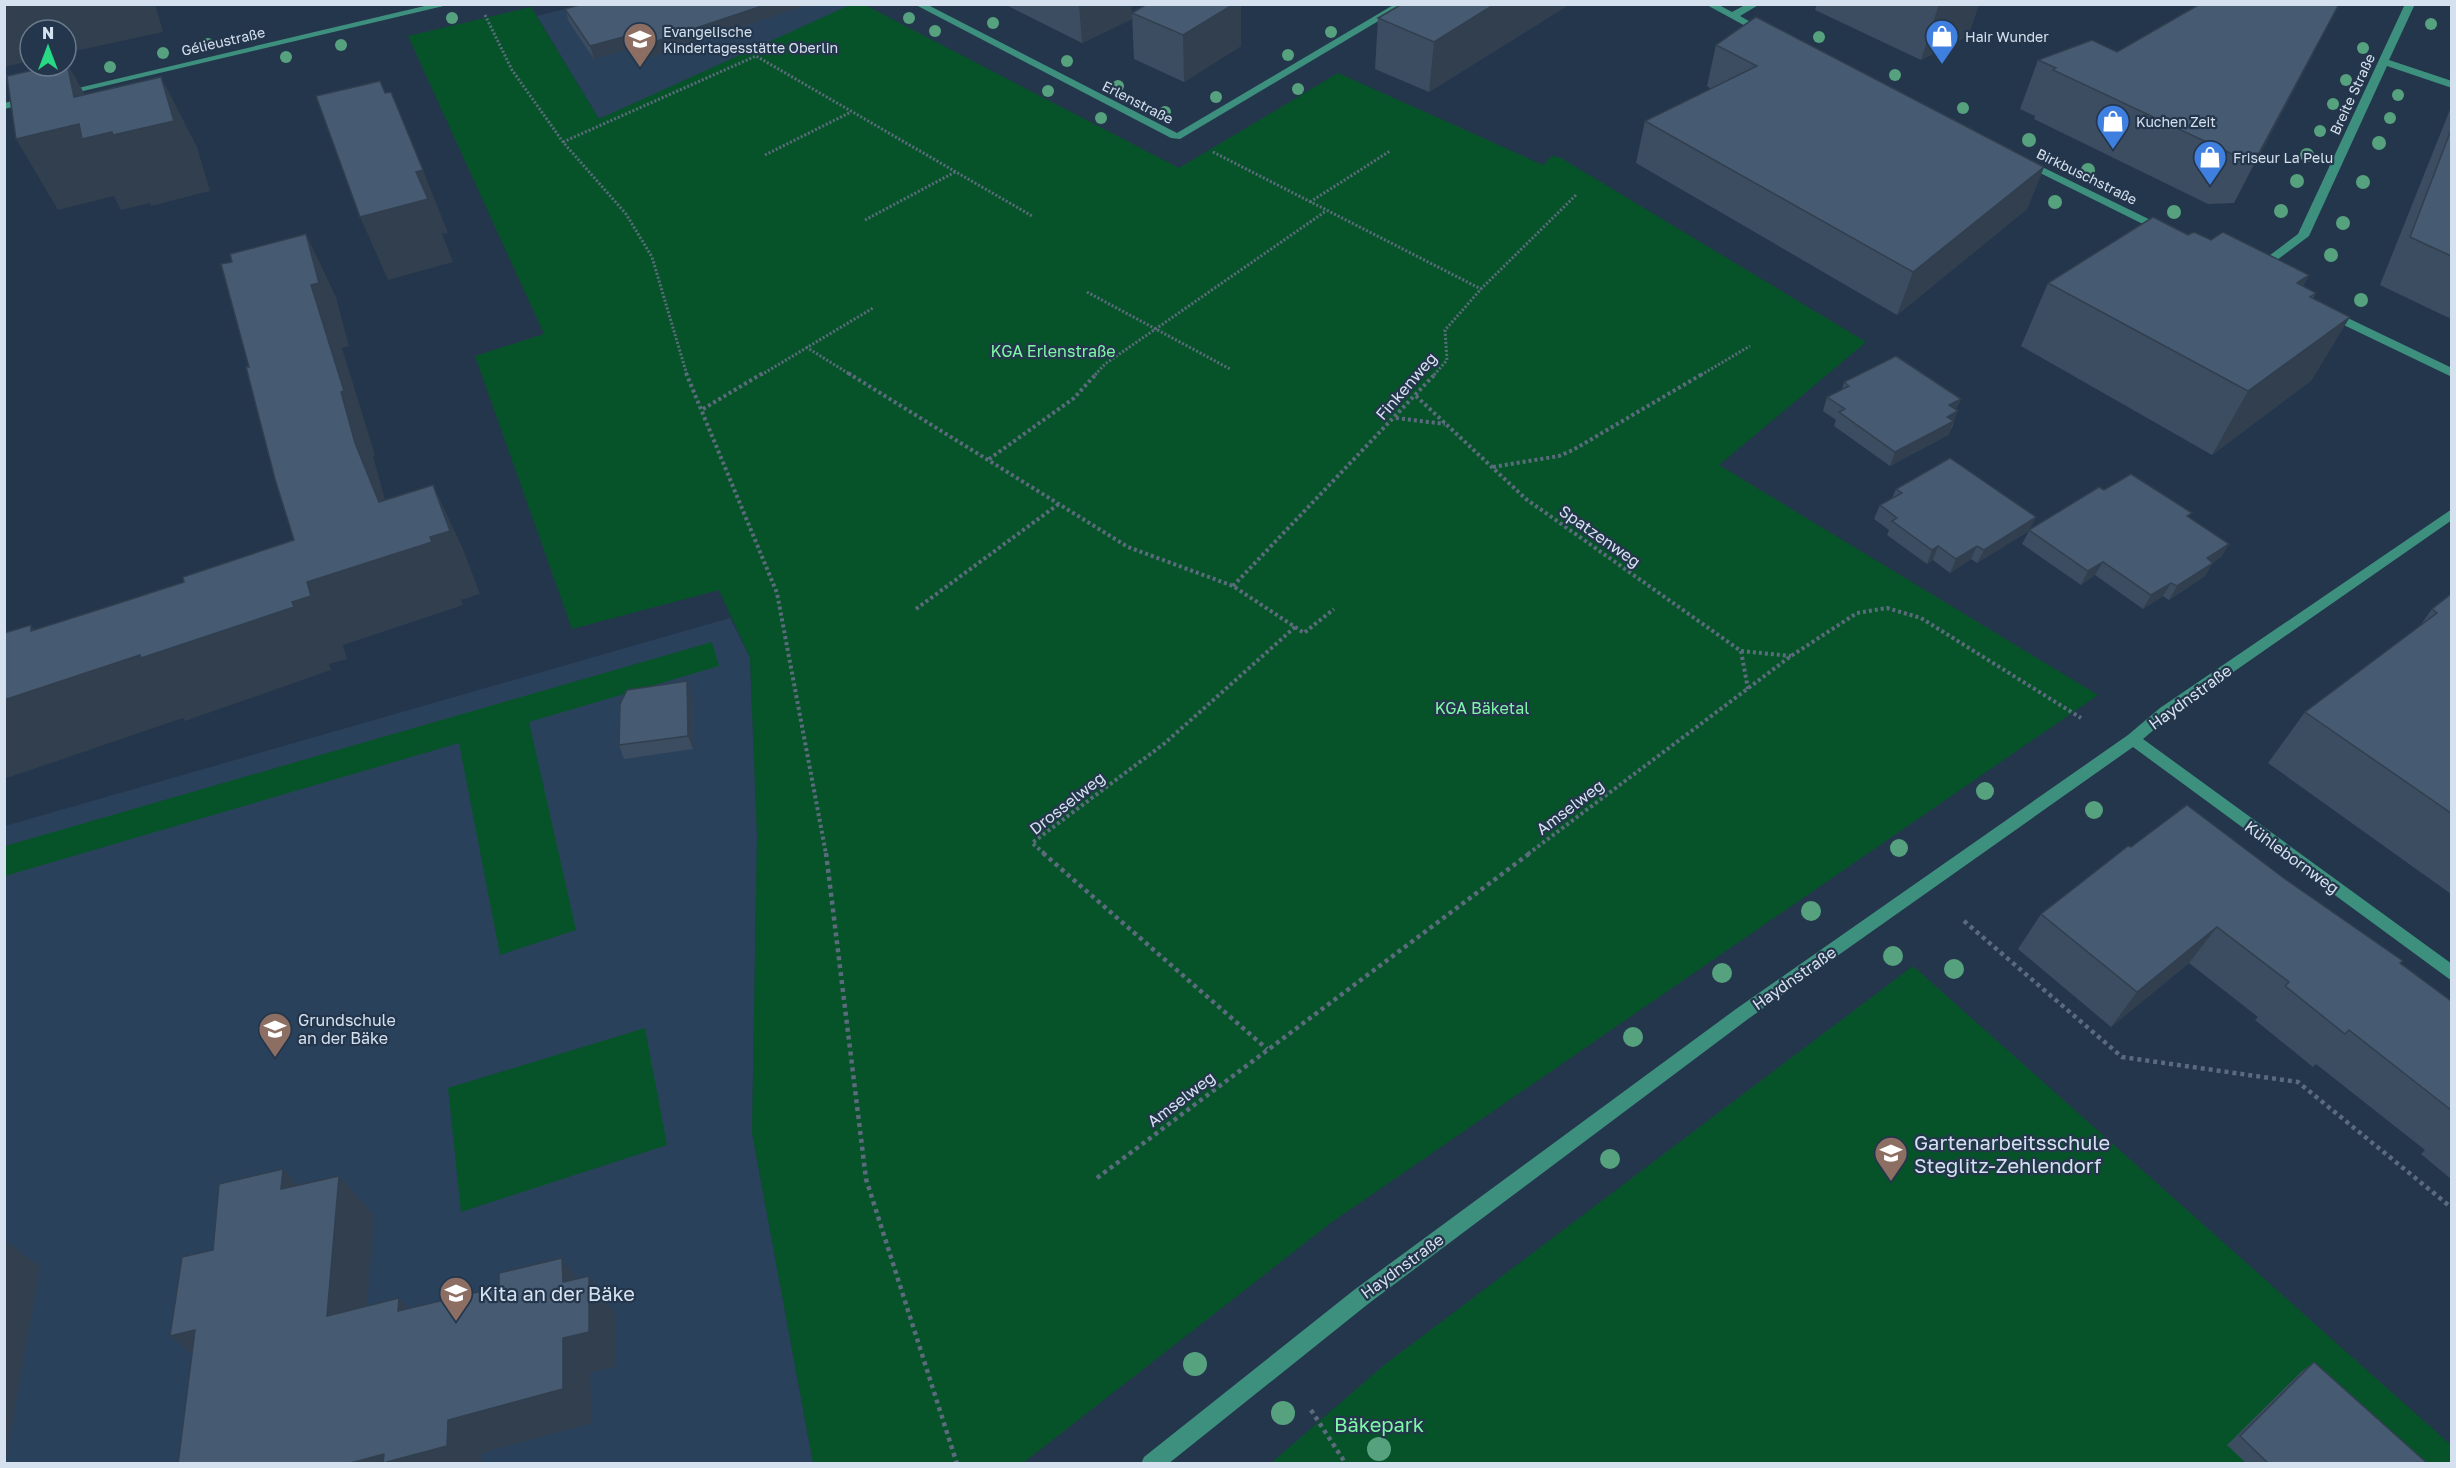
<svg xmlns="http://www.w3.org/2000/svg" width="2456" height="1468" font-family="'Golos Text',sans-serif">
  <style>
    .built { fill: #2a415c }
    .green { fill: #075329 }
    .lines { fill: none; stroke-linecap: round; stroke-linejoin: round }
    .path-far2 { stroke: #5b6b7e; stroke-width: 3; stroke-dasharray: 2 2; stroke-linecap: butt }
    .path-far1 { stroke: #5b6b7e; stroke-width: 4; stroke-dasharray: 3 3; stroke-linecap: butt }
    .path { stroke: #5b6b7e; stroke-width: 4.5; stroke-dasharray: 4 4; stroke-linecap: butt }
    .minor { fill: #3e907e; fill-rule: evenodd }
    .tree { fill: #56a17e }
    .wall { fill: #3c4d61 }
    .shaded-wall { fill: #313f4f }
    .building { fill: #465a71; stroke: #313f4f; stroke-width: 1.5 }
    .labels { text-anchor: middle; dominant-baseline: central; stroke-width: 4.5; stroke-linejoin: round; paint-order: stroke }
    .far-poi-label { font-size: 14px; fill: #d6e1ef; stroke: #24364c; text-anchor: start }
    .far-street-label { font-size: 14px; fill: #d6e1ef; stroke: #24364c }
    .park-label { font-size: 16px; fill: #7ff8a6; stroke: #24364c }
    .street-label { font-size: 16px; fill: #d6e1ef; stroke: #24364c }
    .poi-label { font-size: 16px; fill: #d6e1ef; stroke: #24364c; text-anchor: start }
    .near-poi-label { font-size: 20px; fill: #d6e1ef; stroke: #24364c; text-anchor: start }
    .near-park-label { font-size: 20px; fill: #7ff8a6; stroke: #24364c }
  </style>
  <rect width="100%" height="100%" fill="#24364c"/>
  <g class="built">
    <polygon points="585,4 852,5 599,119 537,16"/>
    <polygon points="730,618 750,658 757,835 752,1133 813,1463 5,1464 5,826"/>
  </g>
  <g class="green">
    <polygon points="852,4 865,5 1179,168 1338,73 1543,165 1552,156 1561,158 1866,342 1719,465 2098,695 1332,1222 1023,1463 813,1463 752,1133 757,835 750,658 719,590 572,629 475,356 544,334 408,36 531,7 599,119"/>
    <polygon points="712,642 719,666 529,722 576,930 500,955 459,743 5,876 5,846"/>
    <polygon points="1913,966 2452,1446 2451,1464 1270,1464 1384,1365"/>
    <polygon points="645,1028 667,1145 461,1212 448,1088"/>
  </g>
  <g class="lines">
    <g class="path-far2">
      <polyline points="485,15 512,70 563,142 626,214 652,257 687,375"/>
      <polyline points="563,142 756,56 1032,216"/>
      <polyline points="1213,152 1481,289"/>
      <polyline points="765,155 851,112"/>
      <polyline points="1310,202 1390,151"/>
      <polyline points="865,220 955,172"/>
      <polyline points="1087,292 1230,369"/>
      <polyline points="806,347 851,375"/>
      <polyline points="761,375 873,308"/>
      <polyline points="1095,375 1105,364 1326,211"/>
      <polyline points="1434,375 1447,360 1445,330 1481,289 1576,195"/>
      <polyline points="1701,375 1750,346"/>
    </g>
    <g class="path-far1">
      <polyline points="686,373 777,593 826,854"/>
      <polyline points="848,373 1128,547 1233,586 1295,627 1165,743 1032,843 1045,854"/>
      <polyline points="1416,396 1526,499 1741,651 1791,656"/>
      <polyline points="703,409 763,373"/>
      <polyline points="1396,418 1445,424"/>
      <polyline points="989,459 1074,398 1097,373"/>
      <polyline points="1493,467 1559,456 1573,450 1704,373"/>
      <polyline points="1233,586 1436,373"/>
      <polyline points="916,609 1060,503"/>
      <polyline points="1295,627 1304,633 1334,609"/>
      <polyline points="1741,651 1748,689"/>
      <polyline points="1528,854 1791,656 1857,613 1887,608 1921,618 2081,718"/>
    </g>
    <g class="path">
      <polyline points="826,853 866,1179 957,1464"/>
      <polyline points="1043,853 1267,1049"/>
      <polyline points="1964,921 2122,1057 2298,1082 2452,1208"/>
      <polyline points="1097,1178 1530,853"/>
      <polyline points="1311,1410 1346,1464"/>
    </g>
    <g class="minor">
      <polygon points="433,4 452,4 62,96 57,93"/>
      <polygon points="914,4 926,4 1177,133 1395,4 1407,4 1180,139 1171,138"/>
      <polygon points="1705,4 1717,4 1732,12 1747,4 1760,4 1740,16 1770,33 1762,35"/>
      <polygon points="2405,4 2415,4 2389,60 2452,81 2452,88 2387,66 2309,236 2261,272 2253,272 2253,268 2298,234"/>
      <polygon points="30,97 35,100 34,102 4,109 4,103"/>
      <polygon points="2026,159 2167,228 2169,230 2163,233 2159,232 2022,164 2022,160"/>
      <polygon points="2329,309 2452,368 2452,377 2325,316 2323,313"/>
      <polygon points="2452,509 2452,520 2170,716 2143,739 2452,964 2452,981 2133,747 1748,1019 1368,1304 1168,1464 1141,1464 1144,1457 1354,1290 1736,1009 2128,735 2160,708"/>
    </g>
  </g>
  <g class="tree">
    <circle cx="452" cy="18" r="6"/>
    <circle cx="909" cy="18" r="6"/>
    <circle cx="993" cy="23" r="6"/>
    <circle cx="2431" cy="24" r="6"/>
    <circle cx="935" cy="31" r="6"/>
    <circle cx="1331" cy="32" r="6"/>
    <circle cx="1819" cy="37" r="6"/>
    <circle cx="208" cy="44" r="6"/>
    <circle cx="341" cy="45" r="6"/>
    <circle cx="2363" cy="48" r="6"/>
    <circle cx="163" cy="53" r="6"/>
    <circle cx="1288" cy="55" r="6"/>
    <circle cx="286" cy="57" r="6"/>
    <circle cx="1067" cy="61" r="6"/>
    <circle cx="110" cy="67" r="6"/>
    <circle cx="1895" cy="75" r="6"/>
    <circle cx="2346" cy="80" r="6"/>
    <circle cx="1118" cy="86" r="6"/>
    <circle cx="1298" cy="89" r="6"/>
    <circle cx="1048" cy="91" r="6"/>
    <circle cx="2398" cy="95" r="6"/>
    <circle cx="1216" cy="97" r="6"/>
    <circle cx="2333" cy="104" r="6"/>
    <circle cx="1963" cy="108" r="6"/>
    <circle cx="1165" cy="112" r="6"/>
    <circle cx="1101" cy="118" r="6"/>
    <circle cx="2390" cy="118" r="6"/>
    <circle cx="2320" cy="131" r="6"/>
    <circle cx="2029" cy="140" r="7"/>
    <circle cx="2379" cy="143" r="7"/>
    <circle cx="2307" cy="155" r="7"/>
    <circle cx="2088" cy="170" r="7"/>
    <circle cx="2297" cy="181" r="7"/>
    <circle cx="2363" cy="182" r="7"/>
    <circle cx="2055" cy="202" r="7"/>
    <circle cx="2281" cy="211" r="7"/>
    <circle cx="2174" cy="212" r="7"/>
    <circle cx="2343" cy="223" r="7"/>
    <circle cx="2331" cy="255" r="7"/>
    <circle cx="2361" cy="300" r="7"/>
    <circle cx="1985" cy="791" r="9"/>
    <circle cx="2094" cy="810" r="9"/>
    <circle cx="1899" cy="848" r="9"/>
    <circle cx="1811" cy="911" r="10"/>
    <circle cx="1893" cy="956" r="10"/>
    <circle cx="1954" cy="969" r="10"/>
    <circle cx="1722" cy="973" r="10"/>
    <circle cx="1633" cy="1037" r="10"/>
    <circle cx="1610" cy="1159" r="10"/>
    <circle cx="1195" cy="1364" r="12"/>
    <circle cx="1283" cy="1413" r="12"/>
    <circle cx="1379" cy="1449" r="12"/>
  </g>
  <g class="wall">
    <polygon points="583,4 810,4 646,59 633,48 594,59 569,22 565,9"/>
    <polygon points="1004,4 1131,4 1132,19 1082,43"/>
    <polygon points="1570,4 1429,92 1375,69 1378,18"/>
    <polygon points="1817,4 1981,4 1978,7 1968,36 1921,60 1815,10"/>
    <polygon points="1132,13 1241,46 1184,82 1134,59"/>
    <polygon points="1716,45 2044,167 2027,209 1897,315 1636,163 1645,121 1711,89 1707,86"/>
    <polygon points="2117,52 2313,54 2234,203 2208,204 2034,119 2035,116 2020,109 2038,60"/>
    <polygon points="2451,107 2451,314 2449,318 2380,285"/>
    <polygon points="2211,240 2309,275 2303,286 2316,293 2313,298 2312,380 2212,455 2021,346 2048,283"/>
    <polygon points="1844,382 1961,399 1956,409 1953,425 1948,435 1890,466 1834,426 1836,420 1823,411 1827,397 1842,390"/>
    <polygon points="1896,489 2029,530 2104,490 2190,518 2229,544 2221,557 2213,562 2205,576 2169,600 2163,596 2143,609 2095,575 2081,585 2022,544 2029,531 1977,563 1971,559 1950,573 1933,560 1927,564 1887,535 1889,530 1874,519 1880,505 1892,498"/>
    <polygon points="2451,594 2451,894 2268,763 2305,712 2419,627 2432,609"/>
    <polygon points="692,694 693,749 624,759 619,745"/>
    <polygon points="2131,847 2285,879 2451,1001 2451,1179 2421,1154 2425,1150 2316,1064 2313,1067 2255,1020 2258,1017 2189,963 2111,1027 2018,949 2041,914"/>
    <polygon points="2314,1362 2428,1464 2247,1464 2227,1445 2301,1372"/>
  </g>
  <g class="shaded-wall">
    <polygon points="4,4 155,4 163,32 66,53 66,30 30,30 30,61 4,67"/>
    <polygon points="768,4 810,4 646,59 642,46"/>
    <polygon points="1079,4 1131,4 1132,19 1082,43"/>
    <polygon points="1234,4 1241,4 1241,46 1184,82 1183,35"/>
    <polygon points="1495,4 1570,4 1429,92 1434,42"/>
    <polygon points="1939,4 1981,4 1978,7 1968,36 1921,60"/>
    <polygon points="2338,6 2313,54 2234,203 2259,153"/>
    <polygon points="630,35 633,48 594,59 590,46"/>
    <polygon points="67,63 106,132 161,77 197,147 210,191 151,206 150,203 121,210 114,196 58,210 16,139 79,124"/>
    <polygon points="2044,167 2027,209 1897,315 1913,272"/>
    <polygon points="423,170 448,233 442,234 453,262 388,280 360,217 416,172"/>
    <polygon points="306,234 336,297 349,346 342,348 375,455 373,456 387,507 430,537 433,485 463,549 480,594 461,600 463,605 343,645 347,659 329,664 331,670 185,721 183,718 7,778 4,775 4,700 31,631 31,625 72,678 292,602 307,582 379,502 355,443 311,285"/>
    <polygon points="2309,275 2274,339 2297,283"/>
    <polygon points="2350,317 2312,380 2212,455 2248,391"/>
    <polygon points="1961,399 1955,412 1949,405"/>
    <polygon points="1958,411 1948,435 1890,466 1895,452 1947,417"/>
    <polygon points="2036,517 2029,531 1977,563 1984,550"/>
    <polygon points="2229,544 2221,557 2209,566 2213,563 2205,576 2169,600 2177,586 2207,558"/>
    <polygon points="1938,546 1933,560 1927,564 1932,550"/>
    <polygon points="1977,546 1971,559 1950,573 1956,559"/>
    <polygon points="2103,562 2095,575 2081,585 2088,571"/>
    <polygon points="2171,583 2163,596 2143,609 2151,595"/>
    <polygon points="687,681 692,694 693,749 688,736"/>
    <polygon points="2217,927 2189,963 2111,1027 2137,992"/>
    <polygon points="283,1169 320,1209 281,1189"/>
    <polygon points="339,1176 374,1215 364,1351 327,1316"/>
    <polygon points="4,1239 40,1267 5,1464 4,1464"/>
    <polygon points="562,1258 589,1295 589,1276 615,1313 615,1367 590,1373 592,1423 482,1453 482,1464 347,1464 448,1420 563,1282"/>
    <polygon points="399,1298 433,1335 398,1311"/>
    <polygon points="195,1330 214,1372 170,1336"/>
  </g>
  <g class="building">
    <polygon points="583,4 768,4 642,46 630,35 590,46 565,9"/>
    <polygon points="1147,4 1234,4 1183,35 1132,13"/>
    <polygon points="1402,4 1495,4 1434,42 1378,18"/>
    <polygon points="2200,4 2331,4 2338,6 2259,153 2232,154 2053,70 2056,68 2038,60 2092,40 2117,52"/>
    <polygon points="1756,17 2044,167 1913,272 1645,121 1757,66 1716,45"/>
    <polygon points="66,63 67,63 74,97 161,77 174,121 113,135 112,132 82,139 79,124 16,139 7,76 52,66 66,66"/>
    <polygon points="380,81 385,93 391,92 423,170 416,172 428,199 360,217 316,96"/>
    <polygon points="2451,130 2451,256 2410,237"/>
    <polygon points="2153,217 2188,235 2194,232 2211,240 2223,232 2309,275 2297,283 2316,293 2310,297 2350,317 2248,391 2048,283"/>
    <polygon points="306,234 319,283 311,285 344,391 341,392 355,443 379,502 433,485 450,531 430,537 432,542 307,582 311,596 292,602 294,607 141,658 140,655 4,700 4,633 31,625 31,631 113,605 184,582 183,577 294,540 275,479 246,367 249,367 221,264 232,262 230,254"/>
    <polygon points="1896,356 1961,399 1949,405 1958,411 1947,417 1954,421 1895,452 1839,412 1845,409 1827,397 1849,386 1844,382"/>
    <polygon points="1950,458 2036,517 1984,550 1977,546 1956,559 1938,546 1932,550 1892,521 1897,518 1880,505 1902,493 1896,489"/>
    <polygon points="2131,474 2192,513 2187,516 2229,544 2207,558 2213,563 2177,586 2171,583 2151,595 2103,562 2088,571 2029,530 2099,487 2104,490"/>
    <polygon points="2451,594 2451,813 2305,712 2437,613 2432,609"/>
    <polygon points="687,681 688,736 619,745 620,704 627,690"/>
    <polygon points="2187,805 2285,879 2403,961 2400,963 2451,1001 2451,1110 2349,1030 2345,1034 2285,986 2289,982 2217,927 2137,992 2041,914 2128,846 2131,847"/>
    <polygon points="283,1169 281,1189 339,1176 327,1316 399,1298 398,1311 499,1287 499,1273 562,1258 563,1282 589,1276 589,1332 563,1338 563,1389 448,1420 447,1446 383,1463 384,1454 347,1464 178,1464 195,1330 170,1336 182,1257 213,1250 219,1184"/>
    <polygon points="2314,1362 2428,1464 2269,1464 2240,1436"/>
  </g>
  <defs>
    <symbol id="shop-pin" viewBox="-11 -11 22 30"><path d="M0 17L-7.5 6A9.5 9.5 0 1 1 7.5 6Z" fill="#3f7fe0" stroke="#24364c"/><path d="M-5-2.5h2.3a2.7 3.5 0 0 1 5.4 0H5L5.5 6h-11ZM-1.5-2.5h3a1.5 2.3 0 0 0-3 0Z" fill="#fff"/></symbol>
    <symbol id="school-pin" viewBox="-11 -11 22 30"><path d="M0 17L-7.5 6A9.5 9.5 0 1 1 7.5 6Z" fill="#8d6e63" stroke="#24364c"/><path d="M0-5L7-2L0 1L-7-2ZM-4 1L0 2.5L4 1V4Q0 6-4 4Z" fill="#fff"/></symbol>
  </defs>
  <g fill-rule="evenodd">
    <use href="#shop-pin" x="1923" y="17" width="38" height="52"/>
    <use href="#school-pin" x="621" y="20" width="38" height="52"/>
    <use href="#shop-pin" x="2094" y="102" width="38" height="52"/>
    <use href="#shop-pin" x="2191" y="138" width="38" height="52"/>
    <use href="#school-pin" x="256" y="1010" width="38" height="52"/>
    <use href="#school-pin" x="1872" y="1134" width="38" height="52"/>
    <use href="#school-pin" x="437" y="1274" width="38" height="52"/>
  </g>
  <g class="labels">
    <g class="far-poi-label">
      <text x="663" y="31">Evangelische<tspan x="663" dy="16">Kindertagesstätte Oberlin</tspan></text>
      <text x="1965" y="36">Hair Wunder</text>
      <text x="2136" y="121">Kuchen Zeit</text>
      <text x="2233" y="157">Friseur La Pelu</text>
    </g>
    <g class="far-street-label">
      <text transform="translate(223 41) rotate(-13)">Gélieustraße</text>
      <text transform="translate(2352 94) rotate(-65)">Breite Straße</text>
      <text transform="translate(1138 102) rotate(27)">Erlenstraße</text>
      <text transform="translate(2087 176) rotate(26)">Birkbuschstraße</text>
    </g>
    <g class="park-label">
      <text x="1053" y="351">KGA Erlenstraße</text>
      <text x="1482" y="708">KGA Bäketal</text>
    </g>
    <g class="street-label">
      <text transform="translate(1406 386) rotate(-49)">Finkenweg</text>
      <text transform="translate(1600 536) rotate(35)">Spatzenweg</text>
      <text transform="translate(2190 697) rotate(-36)">Haydnstraße</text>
      <text transform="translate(1067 803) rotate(-38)">Drosselweg</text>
      <text transform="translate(1570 807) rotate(-37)">Amselweg</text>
      <text transform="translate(2292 857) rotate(36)">Kühlebornweg</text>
      <text transform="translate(1794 978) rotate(-35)">Haydnstraße</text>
      <text transform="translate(1181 1099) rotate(-37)">Amselweg</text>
      <text transform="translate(1402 1266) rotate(-36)">Haydnstraße</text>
    </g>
    <g class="poi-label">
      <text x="298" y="1020">Grundschule<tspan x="298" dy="18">an der Bäke</tspan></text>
    </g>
    <g class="near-poi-label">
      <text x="1914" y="1142">Gartenarbeitsschule<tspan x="1914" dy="23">Steglitz-Zehlendorf</tspan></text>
      <text x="479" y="1293">Kita an der Bäke</text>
    </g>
    <g class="near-park-label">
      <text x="1379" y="1424">Bäkepark</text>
    </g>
  </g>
  <rect width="2456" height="1468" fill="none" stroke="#d6e1ef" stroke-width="12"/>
  <g transform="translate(48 48)"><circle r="28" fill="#24364c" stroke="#6b7a8d" stroke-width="1.5"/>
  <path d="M0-4.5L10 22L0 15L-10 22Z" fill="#27d885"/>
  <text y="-9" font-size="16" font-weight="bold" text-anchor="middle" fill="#d6e1ef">N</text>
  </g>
</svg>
